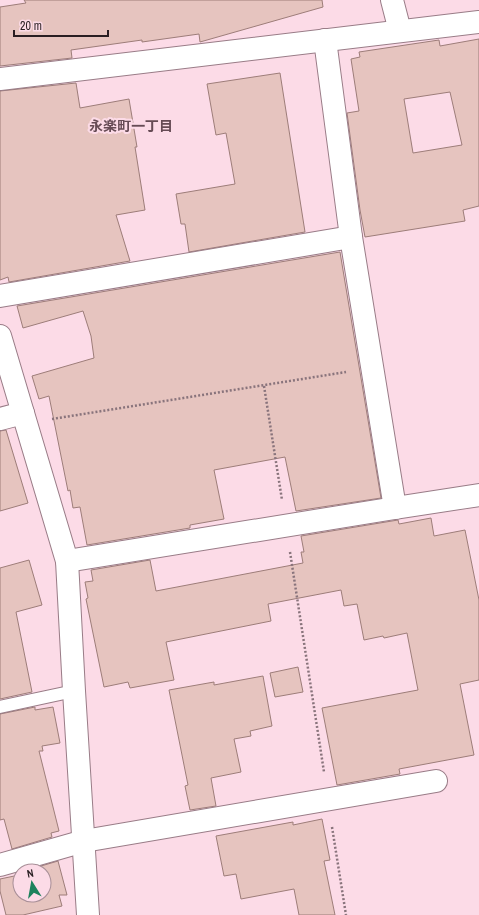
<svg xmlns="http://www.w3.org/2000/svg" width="479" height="915" font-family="'Archivo Narrow','Noto Sans JP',sans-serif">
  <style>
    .building { fill: #e6c4bf; stroke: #9d7d79; fill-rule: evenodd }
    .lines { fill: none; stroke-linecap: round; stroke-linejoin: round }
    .lane-casing { stroke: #997c87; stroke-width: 14 }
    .street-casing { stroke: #997c87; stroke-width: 24 }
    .secondary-casing { stroke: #997c87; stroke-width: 24 }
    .path { stroke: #89747c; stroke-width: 2.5; stroke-dasharray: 2 2; stroke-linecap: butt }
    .lane { stroke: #fff; stroke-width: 12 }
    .street { stroke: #fff; stroke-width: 22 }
    .secondary { stroke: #fff; stroke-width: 22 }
    .labels { text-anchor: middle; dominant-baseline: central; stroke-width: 4; stroke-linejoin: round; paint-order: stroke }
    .neighbourhood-label { font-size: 14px; font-weight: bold; fill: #664b55; stroke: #fcdbe7 }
  </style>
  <rect width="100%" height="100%" fill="#fcdbe7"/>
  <g class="building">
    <polygon points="24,0 322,0 323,7 200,42 199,34 142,42 142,40 71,50 72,58 0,66 0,7 26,3"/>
    <path d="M479,39V206L463,210L465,221L365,237L360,210L347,113L359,111L351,59L360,57L359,52L439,40L440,46ZM450,92L462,145L413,153L404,99Z"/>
    <polygon points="280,73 305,232 189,252 185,224 181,224 176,194 235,184 226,133 216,135 207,84"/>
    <polygon points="76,83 80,108 129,99 137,147 135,147 145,210 116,215 130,261 9,282 8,277 0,280 0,91"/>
    <polygon points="340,252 381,498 296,511 285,457 214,470 224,519 190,525 190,528 87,545 80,507 73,508 70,490 68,491 49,396 39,399 32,376 94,358 91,336 83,311 23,328 17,306"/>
    <polygon points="6,430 28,503 0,511 0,431"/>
    <polygon points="431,518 434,536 465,530 479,600 479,680 460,684 474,755 399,769 400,774 337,785 322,708 418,690 407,633 384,638 383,636 364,640 357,604 344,606 341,590 268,604 271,621 166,642 174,680 130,688 128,682 104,687 86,599 88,598 85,582 93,581 91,570 150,560 156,591 303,563 301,552 304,552 301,536 398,520 399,524"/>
    <polygon points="29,560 42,605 16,612 32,692 0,699 0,568"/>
    <polygon points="298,667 303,692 275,697 270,673"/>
    <polygon points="263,676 272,726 250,731 251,736 234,739 241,772 211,778 216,806 190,810 185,786 188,785 169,690 214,682 214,685"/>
    <polygon points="35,707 35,710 53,707 60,743 42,746 43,751 39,751 59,831 51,833 52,837 12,849 4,819 0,820 0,714"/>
    <polygon points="322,819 330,860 324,861 335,915 299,915 294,889 241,899 236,874 224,876 216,836 293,822 293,825"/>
    <polygon points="58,861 67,895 59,895 62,906 23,915 6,915 0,891 0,879 19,875 18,873 20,872 20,895 44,895 44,871 24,871"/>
  </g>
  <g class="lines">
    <defs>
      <polyline id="lane" points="0,707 74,691"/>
      <g id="street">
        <polyline points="392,0 400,31"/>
        <polyline points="325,40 351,237 395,508"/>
        <polyline points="0,79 479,22"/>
        <polyline points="0,296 351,237"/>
        <polyline points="0,419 23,413"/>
        <polyline points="67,561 395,508 479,495"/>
        <polyline points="0,865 84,841 436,781"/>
      </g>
      <polyline id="secondary" points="0,336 67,561 74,691 88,915"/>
    </defs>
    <use href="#lane" class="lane-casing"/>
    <use href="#street" class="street-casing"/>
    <use href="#secondary" class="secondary-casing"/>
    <g class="path">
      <polyline points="264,386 282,500"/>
      <polyline points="52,419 346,372"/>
      <polyline points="290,552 324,772"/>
      <polyline points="332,827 346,915"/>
    </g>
    <use href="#lane" class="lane"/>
    <use href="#street" class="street"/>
    <use href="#secondary" class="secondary"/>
  </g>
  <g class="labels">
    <g class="neighbourhood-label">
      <text x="131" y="126">永楽町一丁目</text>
    </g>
  </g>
  <g transform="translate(32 883) rotate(349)"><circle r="19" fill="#fcdbe7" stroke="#a88f98"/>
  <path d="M0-3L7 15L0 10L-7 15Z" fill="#1d825d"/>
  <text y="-6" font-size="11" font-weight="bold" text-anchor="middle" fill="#291e22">N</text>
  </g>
  <path d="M14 30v6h94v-6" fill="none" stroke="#291e22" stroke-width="2"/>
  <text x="20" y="30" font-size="12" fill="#291e22" stroke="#fcdbe7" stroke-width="3" paint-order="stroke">20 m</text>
</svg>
